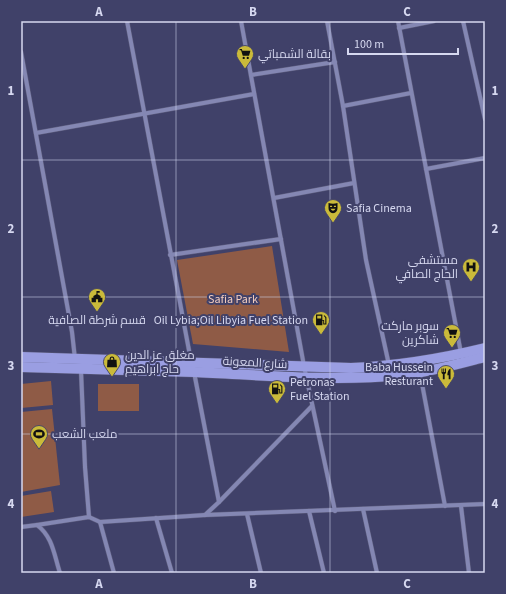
<svg xmlns="http://www.w3.org/2000/svg" width="506" height="594" font-family="'Source Sans 3',Cairo,sans-serif">
  <style>
    .green { fill: #8f5b46 }
    .lines { fill: none; stroke-linecap: round; stroke-linejoin: round }
    .minor-casing { stroke: #5c5c7d; stroke-width: 5 }
    .trunk-casing { stroke: #5c5c7d; stroke-width: 11 }
    .minor { stroke: #8487b3; stroke-width: 4 }
    .trunk { stroke: #9a9ee2; stroke-width: 10 }
    .grid { fill: none; stroke: #d6d8f0; stroke-width: 1; stroke-opacity: 0.55 }
    .labels { text-anchor: middle; dominant-baseline: central; stroke-width: 4; stroke-linejoin: round; paint-order: stroke }
    .poi-label { font-size: 12px; fill: #d6d8f0; stroke: #404169; text-anchor: start }
    .park-label { font-size: 12px; fill: #f4cebf; stroke: #404169 }
    .street-label { font-size: 12px; fill: #d6d8f0; stroke: #404169 }
    .neatline { fill: none; stroke: #d6d8f0; stroke-width: 1.5 }
    .grid-label { font-size: 13px; text-anchor: middle; font-weight: bold; fill: #d6d8f0 }
  </style>
  <rect width="100%" height="100%" fill="#404169"/>
  <g class="green">
    <polygon points="272,246 289,352 193,344 177,260"/>
    <polygon points="51,381 53,405 21,408 21,384"/>
    <rect x="98" y="384" width="41" height="27"/>
    <polygon points="52,409 60,485 21,492 21,412"/>
    <polygon points="51,491 54,512 21,517 21,496"/>
  </g>
  <g class="lines">
    <defs>
      <g id="minor">
        <polyline points="127,21 191,361"/>
        <polyline points="241,21 304,366 335,511"/>
        <polyline points="327,21 343,106 366,260 389,365"/>
        <polyline points="398,21 461,353"/>
        <polyline points="463,21 485,119"/>
        <polyline points="399,28 434,21"/>
        <polyline points="21,52 72,332 75,359"/>
        <polyline points="251,75 335,62"/>
        <polyline points="343,106 411,93"/>
        <polyline points="36,133 254,94"/>
        <polyline points="426,169 485,158"/>
        <polyline points="274,198 354,183"/>
        <polyline points="170,255 281,239"/>
        <polyline points="81,370 85,467 89,517"/>
        <polyline points="194,372 219,502 205,515"/>
        <polyline points="420,373 445,506"/>
        <polyline points="219,502 312,406"/>
        <polyline points="461,506 469,573"/>
        <polyline points="363,509 377,573"/>
        <polyline points="309,511 324,573"/>
        <polyline points="247,514 261,573"/>
        <polyline points="156,518 172,573"/>
        <polyline points="100,522 114,573"/>
        <polyline points="37,525 89,517 100,522 205,515 485,504"/>
        <path d="M21,527L37,525C53,537 54,555 60,573"/>
      </g>
      <g id="trunk">
        <path d="M21,357L351,368C397,366 440,359 485,348"/>
        <path d="M21,367C78,369 136,370 194,372C263,375 333,382 402,375C430,372 458,364 485,357"/>
      </g>
    </defs>
    <use href="#minor" class="minor-casing"/>
    <use href="#trunk" class="trunk-casing"/>
    <use href="#minor" class="minor"/>
    <use href="#trunk" class="trunk"/>
  </g>
  <path class="grid" d="M176,21V573M330,21V573M21,160H485M21,297H485M21,434H485"/>
  <defs>
    <symbol id="supermarket-pin" viewBox="-11 -11 22 30"><path d="M0 17L-7.5 6A9.5 9.5 0 1 1 7.5 6Z" fill="#caba3a" stroke="#404169"/><path d="M-6-5.5h2.5l.6 2H6L4.5 2H-2.5L-4.4-4H-6ZM-1.5 3.2a1.3 1.3 0 1 0 .1 0ZM3 3.2a1.3 1.3 0 1 0 .1 0Z" fill="#111"/></symbol>
    <symbol id="theatre-pin" viewBox="-11 -11 22 30"><path d="M0 17L-7.5 6A9.5 9.5 0 1 1 7.5 6Z" fill="#caba3a" stroke="#404169"/><path d="M-5-5.5Q0-4 5-5.5V0Q5 5 0 6Q-5 5-5 0ZM-3.3-2.5H-1v1.5H-3.3ZM1-2.5H3.3v1.5H1ZM-2.8 1Q0 5.5 2.8 1Z" fill="#111"/></symbol>
    <symbol id="hospital-pin" viewBox="-11 -11 22 30"><path d="M0 17L-7.5 6A9.5 9.5 0 1 1 7.5 6Z" fill="#caba3a" stroke="#404169"/><path d="M-5-5h3v3.5h4V-5h3V5h-3V1.5h-4V5h-3Z" fill="#111"/></symbol>
    <symbol id="civic-pin" viewBox="-11 -11 22 30"><path d="M0 17L-7.5 6A9.5 9.5 0 1 1 7.5 6Z" fill="#caba3a" stroke="#404169"/><path d="M-.6-6.5H3V-4.5H.6V-3L4-1V1h2V6H-6V1h2V-1L-.6-3ZM-1.2 2.5V6h2.4V2.5Z" fill="#111"/></symbol>
    <symbol id="fuel-pin" viewBox="-11 -11 22 30"><path d="M0 17L-7.5 6A9.5 9.5 0 1 1 7.5 6Z" fill="#caba3a" stroke="#404169"/><path d="M-5.5-6h7V0h2V4h1.3V-2.5L3-4.5l.8-.8L6-3V5H2.5V1h-1V6h-7ZM-4.2-4.7v3.2H.2V-4.7Z" fill="#111"/></symbol>
    <symbol id="shop-pin" viewBox="-11 -11 22 30"><path d="M0 17L-7.5 6A9.5 9.5 0 1 1 7.5 6Z" fill="#caba3a" stroke="#404169"/><path d="M-5-2.5h2.3a2.7 3.5 0 0 1 5.4 0H5L5.5 6h-11ZM-1.5-2.5h3a1.5 2.3 0 0 0-3 0Z" fill="#111"/></symbol>
    <symbol id="restaurant-pin" viewBox="-11 -11 22 30"><path d="M0 17L-7.5 6A9.5 9.5 0 1 1 7.5 6Z" fill="#caba3a" stroke="#404169"/><path d="M-5-6h1v4h1v-4h1v4h1v-4h1v5L-1.5 .5V6h-2V.5L-5-1ZM5-6V6H3V1.5H1.5Q1.5-4 5-6Z" fill="#111"/></symbol>
    <symbol id="stadium-pin" viewBox="-11 -11 22 30"><path d="M0 17L-7.5 6A9.5 9.5 0 1 1 7.5 6Z" fill="#caba3a" stroke="#404169"/><path d="M0-5a6.5 5 0 1 0 0 10a6.5 5 0 1 0 0-10ZM-3.5-1.8h7v3.6h-7Z" fill="#111"/></symbol>
  </defs>
  <g fill-rule="evenodd">
    <use href="#supermarket-pin" x="235" y="44" width="20" height="27"/>
    <use href="#theatre-pin" x="323" y="198" width="20" height="27"/>
    <use href="#hospital-pin" x="461" y="257" width="20" height="27"/>
    <use href="#civic-pin" x="87" y="287" width="20" height="27"/>
    <use href="#fuel-pin" x="311" y="310" width="20" height="27"/>
    <use href="#supermarket-pin" x="442" y="323" width="20" height="27"/>
    <use href="#shop-pin" x="102" y="352" width="20" height="27"/>
    <use href="#restaurant-pin" x="436" y="364" width="20" height="27"/>
    <use href="#fuel-pin" x="267" y="379" width="20" height="27"/>
    <use href="#stadium-pin" x="29" y="424" width="20" height="27"/>
  </g>
  <g class="labels">
    <g class="poi-label">
      <text x="258" y="54">بقالة الشمباتي</text>
      <text x="346" y="208">Safia Cinema</text>
      <text x="458" y="260" text-anchor="end">مستشفى<tspan x="458" dy="14">الحاج الصافي</tspan></text>
      <text x="97" y="320" text-anchor="middle">قسم شرطة الصافية</text>
      <text x="308" y="320" text-anchor="end">Oil Lybia;Oil Libyia Fuel Station</text>
      <text x="439" y="326" text-anchor="end">سوبر ماركت<tspan x="439" dy="14">شاكرين</tspan></text>
      <text x="125" y="355">مغلق عز الدين<tspan x="125" dy="14">حاج ابراهيم</tspan></text>
      <text x="433" y="367" text-anchor="end">Baba Hussein<tspan x="433" dy="14">Resturant</tspan></text>
      <text x="290" y="382">Petronas<tspan x="290" dy="14">Fuel Station</tspan></text>
      <text x="52" y="434">ملعب الشعب</text>
    </g>
    <g class="park-label">
      <text x="233" y="299">Safia Park</text>
    </g>
    <g class="street-label">
      <text transform="translate(255 363) rotate(3)">شارع المعونة</text>
    </g>
  </g>
  <rect width="506" height="594" fill="none" stroke="#404169" stroke-width="44"/>
  <path d="M348 48v6h110v-6" fill="none" stroke="#d6d8f0" stroke-width="2"/>
  <text x="354" y="48" font-size="12" fill="#d6d8f0" stroke="#404169" stroke-width="3" paint-order="stroke">100 m</text>
  <rect x="22" y="22" width="462" height="550" class="neatline"/>
  <g class="grid-label">
    <text x="99" y="16">A</text>
    <text x="253" y="16">B</text>
    <text x="407" y="16">C</text>
    <text x="11" y="95">1</text>
    <text x="495" y="95">1</text>
    <text x="11" y="233">2</text>
    <text x="495" y="233">2</text>
    <text x="11" y="370">3</text>
    <text x="495" y="370">3</text>
    <text x="11" y="508">4</text>
    <text x="495" y="508">4</text>
    <text x="99" y="588">A</text>
    <text x="253" y="588">B</text>
    <text x="407" y="588">C</text>
  </g>
</svg>
